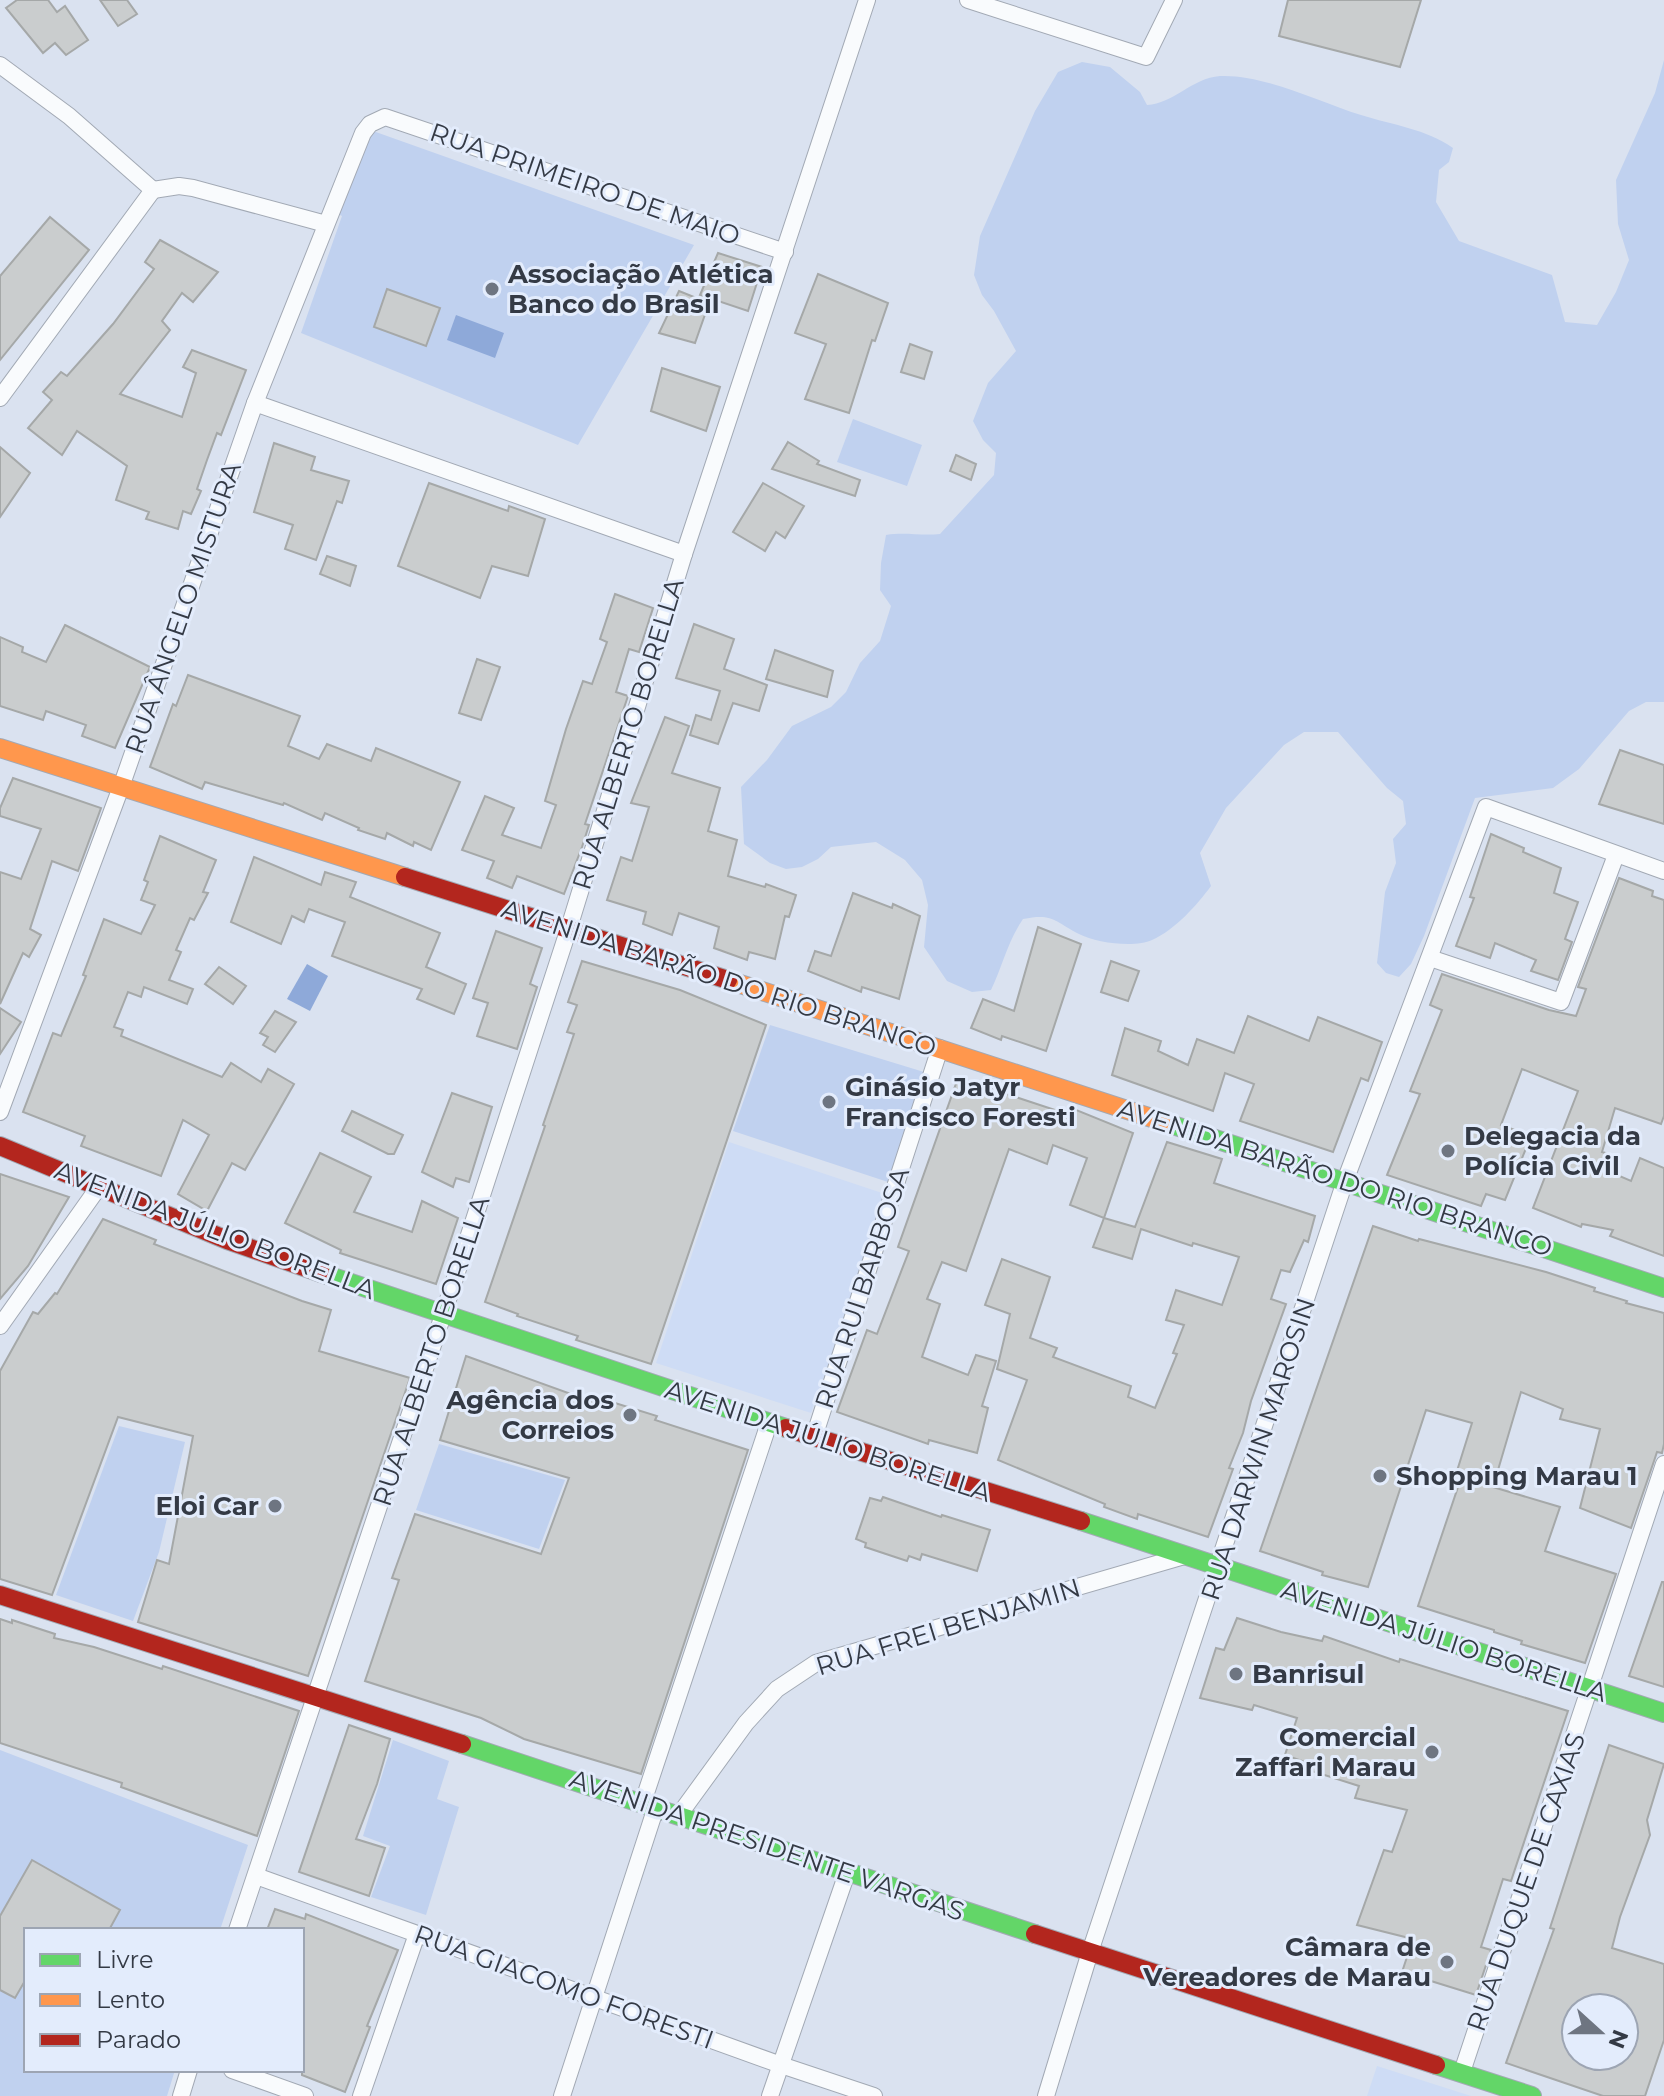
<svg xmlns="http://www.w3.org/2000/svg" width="1664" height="2096" font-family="Montserrat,sans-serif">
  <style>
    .built { fill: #cedcf5 }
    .green { fill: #c0d1ef }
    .water { fill: #8ea9d9 }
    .building { fill: #cacdce; stroke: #a5a8a8; stroke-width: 2; fill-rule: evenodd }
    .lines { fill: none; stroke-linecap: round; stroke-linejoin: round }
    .street-casing { stroke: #a2a9b4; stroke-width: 18 }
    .fast-casing { stroke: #a2a9b4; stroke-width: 20 }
    .slow-casing { stroke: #a2a9b4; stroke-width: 20 }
    .jam-casing { stroke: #a2a9b4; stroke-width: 20 }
    .street { stroke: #f9fbfd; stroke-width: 16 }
    .fast { stroke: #63d668; stroke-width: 18 }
    .slow { stroke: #ff974d; stroke-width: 18 }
    .jam { stroke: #b3261e; stroke-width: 18 }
    .poi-dot { fill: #6e7581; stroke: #e3ecfc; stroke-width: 3 }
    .labels { text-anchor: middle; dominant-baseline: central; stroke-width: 6; stroke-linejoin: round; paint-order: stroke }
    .street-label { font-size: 26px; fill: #343a45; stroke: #e3ecfc }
    .poi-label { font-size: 26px; font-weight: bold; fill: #343a45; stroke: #e3ecfc; text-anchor: start }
  </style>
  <rect width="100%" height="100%" fill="#dae2f0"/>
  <g class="built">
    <polygon points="729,1142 888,1195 811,1413 656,1363"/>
    <polygon points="1377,2066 1471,2096 1367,2096"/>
  </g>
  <g class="green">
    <path d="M1664,60V702H1646L1629,711L1579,769L1553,788L1475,798L1424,936L1411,964L1399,977L1386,973L1377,963L1385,892L1396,863L1393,839L1406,824L1403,801L1387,788L1338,732H1304L1284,745L1226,808L1200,853L1211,886C1197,905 1175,930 1152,940C1135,948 1096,943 1079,934C1054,921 1053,913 1023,919C1007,943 1003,965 991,990L972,992L947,981L924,947L928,905L922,880L905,860L876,842L831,847L818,859L802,867L786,869L770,863L744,844L741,787L767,760L792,726L831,707L846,692L860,663L880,641L891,606L880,590L881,563L886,535C905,532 921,536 940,534L994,475L996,453L983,440L973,421L988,383L1016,351L994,311L982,295L974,275L980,236L1035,111L1058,72L1082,62L1110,67L1140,92L1147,105C1173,104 1192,78 1220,76C1264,74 1319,102 1361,115C1393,125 1426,129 1453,148L1449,162L1439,170L1436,202L1459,241L1552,275L1565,322L1597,325L1616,292L1629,260L1618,224L1616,180L1655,93Z"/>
    <polygon points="373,131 694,245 578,445 301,333 342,216 338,214 362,147 366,148"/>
    <polygon points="853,419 922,445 907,486 837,462"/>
    <polygon points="770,1025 924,1072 888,1182 733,1131"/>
    <polygon points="119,1426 185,1442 159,1552 133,1621 56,1595"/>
    <polygon points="439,1444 565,1480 539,1549 416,1510"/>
    <polygon points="393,1740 449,1761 437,1799 459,1807 426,1915 371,1897 390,1846 363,1836"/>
    <polygon points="0,1750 248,1845 220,1930 26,1930 26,2070 175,2070 167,2096 0,2096"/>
  </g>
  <g class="water">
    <polygon points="456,315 504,333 495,358 447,340"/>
    <polygon points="307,964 328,976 310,1011 287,999"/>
  </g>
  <g class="building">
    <polygon points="17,0 48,0 57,12 65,6 88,40 66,55 55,43 43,53 6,8"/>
    <polygon points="100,0 127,0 137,14 118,26"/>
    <polygon points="1288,0 1421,0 1400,67 1279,36"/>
    <polygon points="50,217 89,250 0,360 0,276"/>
    <polygon points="160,240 218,272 193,302 182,293 162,321 170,330 120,394 182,417 196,373 183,367 192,350 246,370 221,435 217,433 207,460 197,489 201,491 191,514 183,511 178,529 146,519 149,512 116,500 127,466 77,431 62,455 28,428 52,400 43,392 61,372 67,376 113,324 154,269 145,262"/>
    <polygon points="718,253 762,267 748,311 700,295"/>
    <polygon points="818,274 888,303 875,341 872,340 849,413 805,399 826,344 795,333"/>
    <polygon points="387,289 440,308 426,346 374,327"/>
    <polygon points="679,291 709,303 695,343 659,333"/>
    <polygon points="910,344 932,352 924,379 901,372"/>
    <polygon points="662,368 720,387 706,431 651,411"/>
    <polygon points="788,442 819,461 817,464 860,480 855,496 772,469"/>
    <polygon points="274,443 315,457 311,470 349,481 342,503 337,501 316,560 285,549 293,525 254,512"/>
    <polygon points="0,447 30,473 0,517"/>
    <polygon points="956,455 976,464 971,480 950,471"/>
    <polygon points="429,483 508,511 509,506 545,519 528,576 492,566 480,598 398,566"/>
    <polygon points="763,483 804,506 785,538 776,532 765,551 733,532"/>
    <polygon points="327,556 356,566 350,586 320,574"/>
    <polygon points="615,594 653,608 639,652 629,649 616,692 628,696 585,824 589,825 582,847 564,894 517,876 512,888 487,878 494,861 462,850 485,796 514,808 502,835 541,848 556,805 545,801 566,729 583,681 592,684 607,642 600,639"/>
    <polygon points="694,624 734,639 724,669 767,685 759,711 733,703 718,744 690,735 696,715 711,720 720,691 676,678"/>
    <polygon points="65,625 150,667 115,748 82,736 86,725 46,711 43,720 0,706 0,637 23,647 22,652 46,662"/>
    <polygon points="775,650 833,671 827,697 766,679"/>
    <polygon points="477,659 500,667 481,720 459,713"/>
    <polygon points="188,675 300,716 288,746 319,759 327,744 371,761 376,748 460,782 431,850 414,842 413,846 387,833 385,839 358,830 359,828 325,813 322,820 284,803 283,805 205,782 202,789 150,767 173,704 176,706"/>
    <polygon points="665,717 689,726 672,773 720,788 708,831 737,840 728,876 765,887 766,884 796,895 789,917 785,916 775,959 749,952 747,960 714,948 719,927 679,913 672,935 643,924 646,912 607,900 621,857 632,861 649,807 631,803"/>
    <polygon points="1620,750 1664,765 1664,824 1599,804"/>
    <polygon points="13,778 101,808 78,871 52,861 30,929 41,935 29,957 23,953 0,1004 0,872 21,879 41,829 0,816 0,808"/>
    <polygon points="1491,834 1524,848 1523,852 1561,868 1554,893 1578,902 1565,939 1572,942 1558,980 1531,971 1536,960 1495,943 1490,958 1456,946 1474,898 1470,897"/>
    <polygon points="160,836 216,860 203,892 208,893 194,920 190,918 176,950 181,952 169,980 193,989 187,1004 144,987 141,997 128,992 114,1027 123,1030 121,1036 222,1077 231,1063 261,1082 268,1069 294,1084 245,1170 232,1163 207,1211 178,1194 209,1135 183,1120 161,1176 81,1146 85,1136 23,1112 53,1033 61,1036 86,976 83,975 104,919 141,934 155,905 141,900 148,882 144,880"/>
    <polygon points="254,857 321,885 325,872 356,882 350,897 440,933 426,967 466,984 454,1014 417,999 422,989 332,956 345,922 309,909 304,922 292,916 281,944 231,922"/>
    <polygon points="1619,878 1653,891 1652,896 1664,900 1664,1116 1661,1124 1615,1108 1602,1152 1609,1154 1603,1169 1631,1181 1640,1158 1664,1168 1664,1256 1610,1236 1613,1230 1582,1224 1581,1227 1533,1208 1578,1091 1522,1069 1501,1125 1531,1136 1505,1200 1486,1194 1481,1206 1387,1175 1420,1094 1410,1091 1442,1010 1430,1005 1442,974 1549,1010 1576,1016 1586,989 1578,987"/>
    <polygon points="853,893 892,908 893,904 920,916 899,999 862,987 861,992 808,971 815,951 831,956"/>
    <polygon points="1038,927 1081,944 1046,1051 1002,1036 1001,1040 971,1028 983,999 1014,1011"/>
    <polygon points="496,931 542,948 530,984 537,987 517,1049 477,1036 488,1003 473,998"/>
    <polygon points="582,961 680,990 766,1025 651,1364 576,1340 578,1336 517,1316 518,1314 485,1302 545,1126 543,1125 574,1034 567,1032 577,1005 568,1002"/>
    <polygon points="1111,961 1139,971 1128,1001 1101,992"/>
    <polygon points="219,967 246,986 233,1004 205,984"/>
    <polygon points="0,1008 21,1022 0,1054"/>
    <polygon points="275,1011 296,1022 275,1052 263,1045 268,1037 260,1033"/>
    <polygon points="1248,1016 1309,1041 1318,1017 1382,1042 1368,1081 1361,1078 1333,1152 1240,1121 1254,1084 1225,1073 1213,1111 1112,1075 1125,1028 1161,1041 1158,1051 1188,1065 1197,1039 1234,1053"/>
    <polygon points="958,1078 1067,1114 1069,1107 1133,1133 1104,1218 1070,1205 1087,1158 1053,1145 1047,1164 1009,1149 966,1271 942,1262 927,1299 940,1304 922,1357 968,1375 976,1355 996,1361 982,1406 988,1408 977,1453 929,1440 928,1444 837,1412 867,1330 877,1334 909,1251 898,1247"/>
    <polygon points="452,1093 492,1107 469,1182 456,1178 453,1187 422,1172"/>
    <polygon points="352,1111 403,1135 394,1154 388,1154 342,1131"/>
    <polygon points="1167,1142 1222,1159 1214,1183 1315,1216 1308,1242 1304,1240 1290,1272 1281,1270 1271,1299 1286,1304 1251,1401 1243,1433 1229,1468 1233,1469 1208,1537 1138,1514 1137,1519 1104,1507 1105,1504 998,1460 1027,1380 997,1369 1010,1314 985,1305 1002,1259 1050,1277 1030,1338 1057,1348 1053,1357 1131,1386 1128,1397 1155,1408 1177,1354 1173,1353 1184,1325 1166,1320 1176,1290 1222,1305 1239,1257 1193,1243 1192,1246 1141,1229 1132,1259 1093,1247 1104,1218 1135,1227"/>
    <polygon points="320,1153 371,1177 354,1212 412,1232 422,1201 458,1218 436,1284 340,1253 341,1250 285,1223"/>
    <polygon points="0,1174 69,1197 28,1266 0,1299"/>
    <polygon points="103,1219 156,1240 154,1244 302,1301 331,1310 319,1351 410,1378 308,1676 138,1622 157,1560 169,1564 193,1436 118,1417 52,1595 0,1579 0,1371 33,1312 38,1314 55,1293 57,1294"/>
    <polygon points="1373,1226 1418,1241 1419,1239 1546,1272 1595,1288 1594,1291 1627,1301 1626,1303 1664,1313 1664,1444 1662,1453 1657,1452 1654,1461 1631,1528 1580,1508 1600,1429 1560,1419 1563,1409 1521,1392 1493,1487 1560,1507 1545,1551 1616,1574 1585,1663 1521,1644 1522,1641 1494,1632 1494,1630 1418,1606 1463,1472 1457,1471 1472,1423 1426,1410 1368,1587 1322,1575 1323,1572 1260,1551"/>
    <polygon points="466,1356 593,1402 613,1408 615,1403 657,1416 655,1420 748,1450 641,1774 524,1739 481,1718 365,1681 399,1580 392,1578 415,1514 541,1554 569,1478 440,1440"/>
    <polygon points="883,1497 941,1517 942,1515 990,1530 977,1571 922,1554 920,1560 909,1556 907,1561 865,1547 866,1543 856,1539 870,1498 881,1501"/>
    <polygon points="1662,1582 1664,1582 1664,1687 1629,1676"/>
    <polygon points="1237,1618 1281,1632 1322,1641 1324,1636 1399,1662 1400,1659 1568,1711 1511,1881 1503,1879 1481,1947 1491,1950 1476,1995 1402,1972 1413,1939 1357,1925 1384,1850 1392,1852 1407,1810 1355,1798 1359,1786 1312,1771 1313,1765 1285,1755 1297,1718 1254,1705 1252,1710 1200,1698 1216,1648 1224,1650"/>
    <polygon points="0,1619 12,1623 12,1620 55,1634 54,1638 94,1647 162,1669 163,1666 299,1711 257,1836 121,1787 122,1783 0,1743"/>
    <polygon points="349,1725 390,1739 377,1784 356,1839 385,1848 369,1896 299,1872"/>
    <path d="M1609,1745L1664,1764L1647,1820L1650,1835L1620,1917L1612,1948L1664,1964V2040L1645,2096H1603L1506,2063L1554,1929L1550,1928ZM1576,2008H1624V2056H1576Z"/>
    <polygon points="32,1860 120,1910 109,1930 26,1930 26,1979 15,1998 0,1990 0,1916"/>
    <polygon points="275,1909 305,1919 306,1914 398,1950 367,2026 370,2027 345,2092 302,2075 302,1930 267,1930"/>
  </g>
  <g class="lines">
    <defs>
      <g id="street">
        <polyline points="968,0 1146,57 1174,0"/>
        <polyline points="0,65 69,116 153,190"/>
        <polyline points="153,190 179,186 193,188 326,224"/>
        <polyline points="0,398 153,190"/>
        <polyline points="255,403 684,554"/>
        <polyline points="1430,958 1561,1002 1616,855"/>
        <polyline points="0,1112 121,787 255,403 363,133 370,124 385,117 785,252"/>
        <polyline points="0,1326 98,1188"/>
        <polyline points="814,1437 940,1048"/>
        <polyline points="643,1802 769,1423"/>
        <polyline points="679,1815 746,1723 777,1689 816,1663 1184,1556"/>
        <polyline points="256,1876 781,2065 874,2096"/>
        <polyline points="237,1930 443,1315 568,931 684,554 867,0"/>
        <polyline points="232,2070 305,2096"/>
        <polyline points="1462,2072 1664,1464"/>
        <polyline points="181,2096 189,2070"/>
        <polyline points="361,2096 417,1934"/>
        <polyline points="562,2096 656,1807"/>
        <polyline points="770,2096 847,1873"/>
        <polyline points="1046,2096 1090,1952 1345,1181 1486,807 1664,871"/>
      </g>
      <g id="fast">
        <polyline points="1164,1122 1664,1288"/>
        <polyline points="321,1273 786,1428"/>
        <polyline points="1081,1521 1664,1713"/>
        <polyline points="462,1744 1035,1934"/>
        <polyline points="1436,2065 1532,2096"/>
      </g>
      <g id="slow">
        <polyline points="0,748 405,877"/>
        <polyline points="728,980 1164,1122"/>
      </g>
      <g id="jam">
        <polyline points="405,877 728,980"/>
        <polyline points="0,1146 227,1240 321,1273"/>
        <polyline points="786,1428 1081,1521"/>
        <polyline points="0,1595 462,1744"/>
        <polyline points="1035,1934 1436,2065"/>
      </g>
    </defs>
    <use href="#street" class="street-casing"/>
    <use href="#fast" class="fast-casing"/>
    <use href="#slow" class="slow-casing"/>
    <use href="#jam" class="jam-casing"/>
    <use href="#street" class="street"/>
    <use href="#fast" class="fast"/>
    <use href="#slow" class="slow"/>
    <use href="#jam" class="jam"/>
  </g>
  <g class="poi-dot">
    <circle cx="492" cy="289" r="8"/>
    <circle cx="829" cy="1102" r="8"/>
    <circle cx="1448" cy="1151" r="8"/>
    <circle cx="630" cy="1415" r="8"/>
    <circle cx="1380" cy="1476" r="8"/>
    <circle cx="275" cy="1506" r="8"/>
    <circle cx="1236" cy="1674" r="8"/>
    <circle cx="1432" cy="1752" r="8"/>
    <circle cx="1447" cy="1962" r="8"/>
  </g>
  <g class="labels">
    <g class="street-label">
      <text transform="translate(585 184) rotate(19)">RUA PRIMEIRO DE MAIO</text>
      <text transform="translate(183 608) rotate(-71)">RUA ÂNGELO MISTURA</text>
      <text transform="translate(628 734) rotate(-73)">RUA ALBERTO BORELLA</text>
      <text transform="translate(719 978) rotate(18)">AVENIDA BARÃO DO RIO BRANCO</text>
      <text transform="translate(1335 1178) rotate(18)">AVENIDA BARÃO DO RIO BRANCO</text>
      <text transform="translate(215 1230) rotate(21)">AVENIDA JÚLIO BORELLA</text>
      <text transform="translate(862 1288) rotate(-72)">RUA RUI BARBOSA</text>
      <text transform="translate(431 1351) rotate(-72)">RUA ALBERTO BORELLA</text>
      <text transform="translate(828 1441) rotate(18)">AVENIDA JÚLIO BORELLA</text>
      <text transform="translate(1258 1449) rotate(-72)">RUA DARWIN MAROSIN</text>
      <text transform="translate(948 1627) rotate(-17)">RUA FREI BENJAMIN</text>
      <text transform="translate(1444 1641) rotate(18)">AVENIDA JÚLIO BORELLA</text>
      <text transform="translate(767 1845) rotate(19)">AVENIDA PRESIDENTE VARGAS</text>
      <text transform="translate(1526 1882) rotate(-71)">RUA DUQUE DE CAXIAS</text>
      <text transform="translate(564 1987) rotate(20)">RUA GIACOMO FORESTI</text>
    </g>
    <g class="poi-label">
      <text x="508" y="274">Associação Atlética<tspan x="508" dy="30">Banco do Brasil</tspan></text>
      <text x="845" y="1087">Ginásio Jatyr<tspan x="845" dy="30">Francisco Foresti</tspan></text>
      <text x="1464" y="1136">Delegacia da<tspan x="1464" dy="30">Polícia Civil</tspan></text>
      <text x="614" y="1400" text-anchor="end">Agência dos<tspan x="614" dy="30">Correios</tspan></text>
      <text x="1396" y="1476">Shopping Marau 1</text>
      <text x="259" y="1506" text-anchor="end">Eloi Car</text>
      <text x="1252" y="1674">Banrisul</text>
      <text x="1416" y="1737" text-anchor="end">Comercial<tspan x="1416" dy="30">Zaffari Marau</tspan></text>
      <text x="1431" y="1947" text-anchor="end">Câmara de<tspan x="1431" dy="30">Vereadores de Marau</tspan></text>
    </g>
  </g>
  <rect x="24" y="1928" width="280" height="144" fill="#e3ecfc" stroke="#9da5b3" stroke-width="2"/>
  <rect x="40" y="1954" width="40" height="12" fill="#63d668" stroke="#9da5b3" stroke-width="2"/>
  <text x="96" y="1968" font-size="24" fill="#343a45">Livre</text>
  <rect x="40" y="1994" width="40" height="12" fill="#ff974d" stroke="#9da5b3" stroke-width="2"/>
  <text x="96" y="2008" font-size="24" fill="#343a45">Lento</text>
  <rect x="40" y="2034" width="40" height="12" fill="#b3261e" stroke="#9da5b3" stroke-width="2"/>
  <text x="96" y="2048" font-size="24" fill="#343a45">Parado</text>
  <g transform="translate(1600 2032) rotate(111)"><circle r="38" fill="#e3ecfc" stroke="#9da5b3" stroke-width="2"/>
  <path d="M0-6L14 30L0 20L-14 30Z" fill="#6e7581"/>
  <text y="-12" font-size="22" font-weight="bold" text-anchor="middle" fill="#343a45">N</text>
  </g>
</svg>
